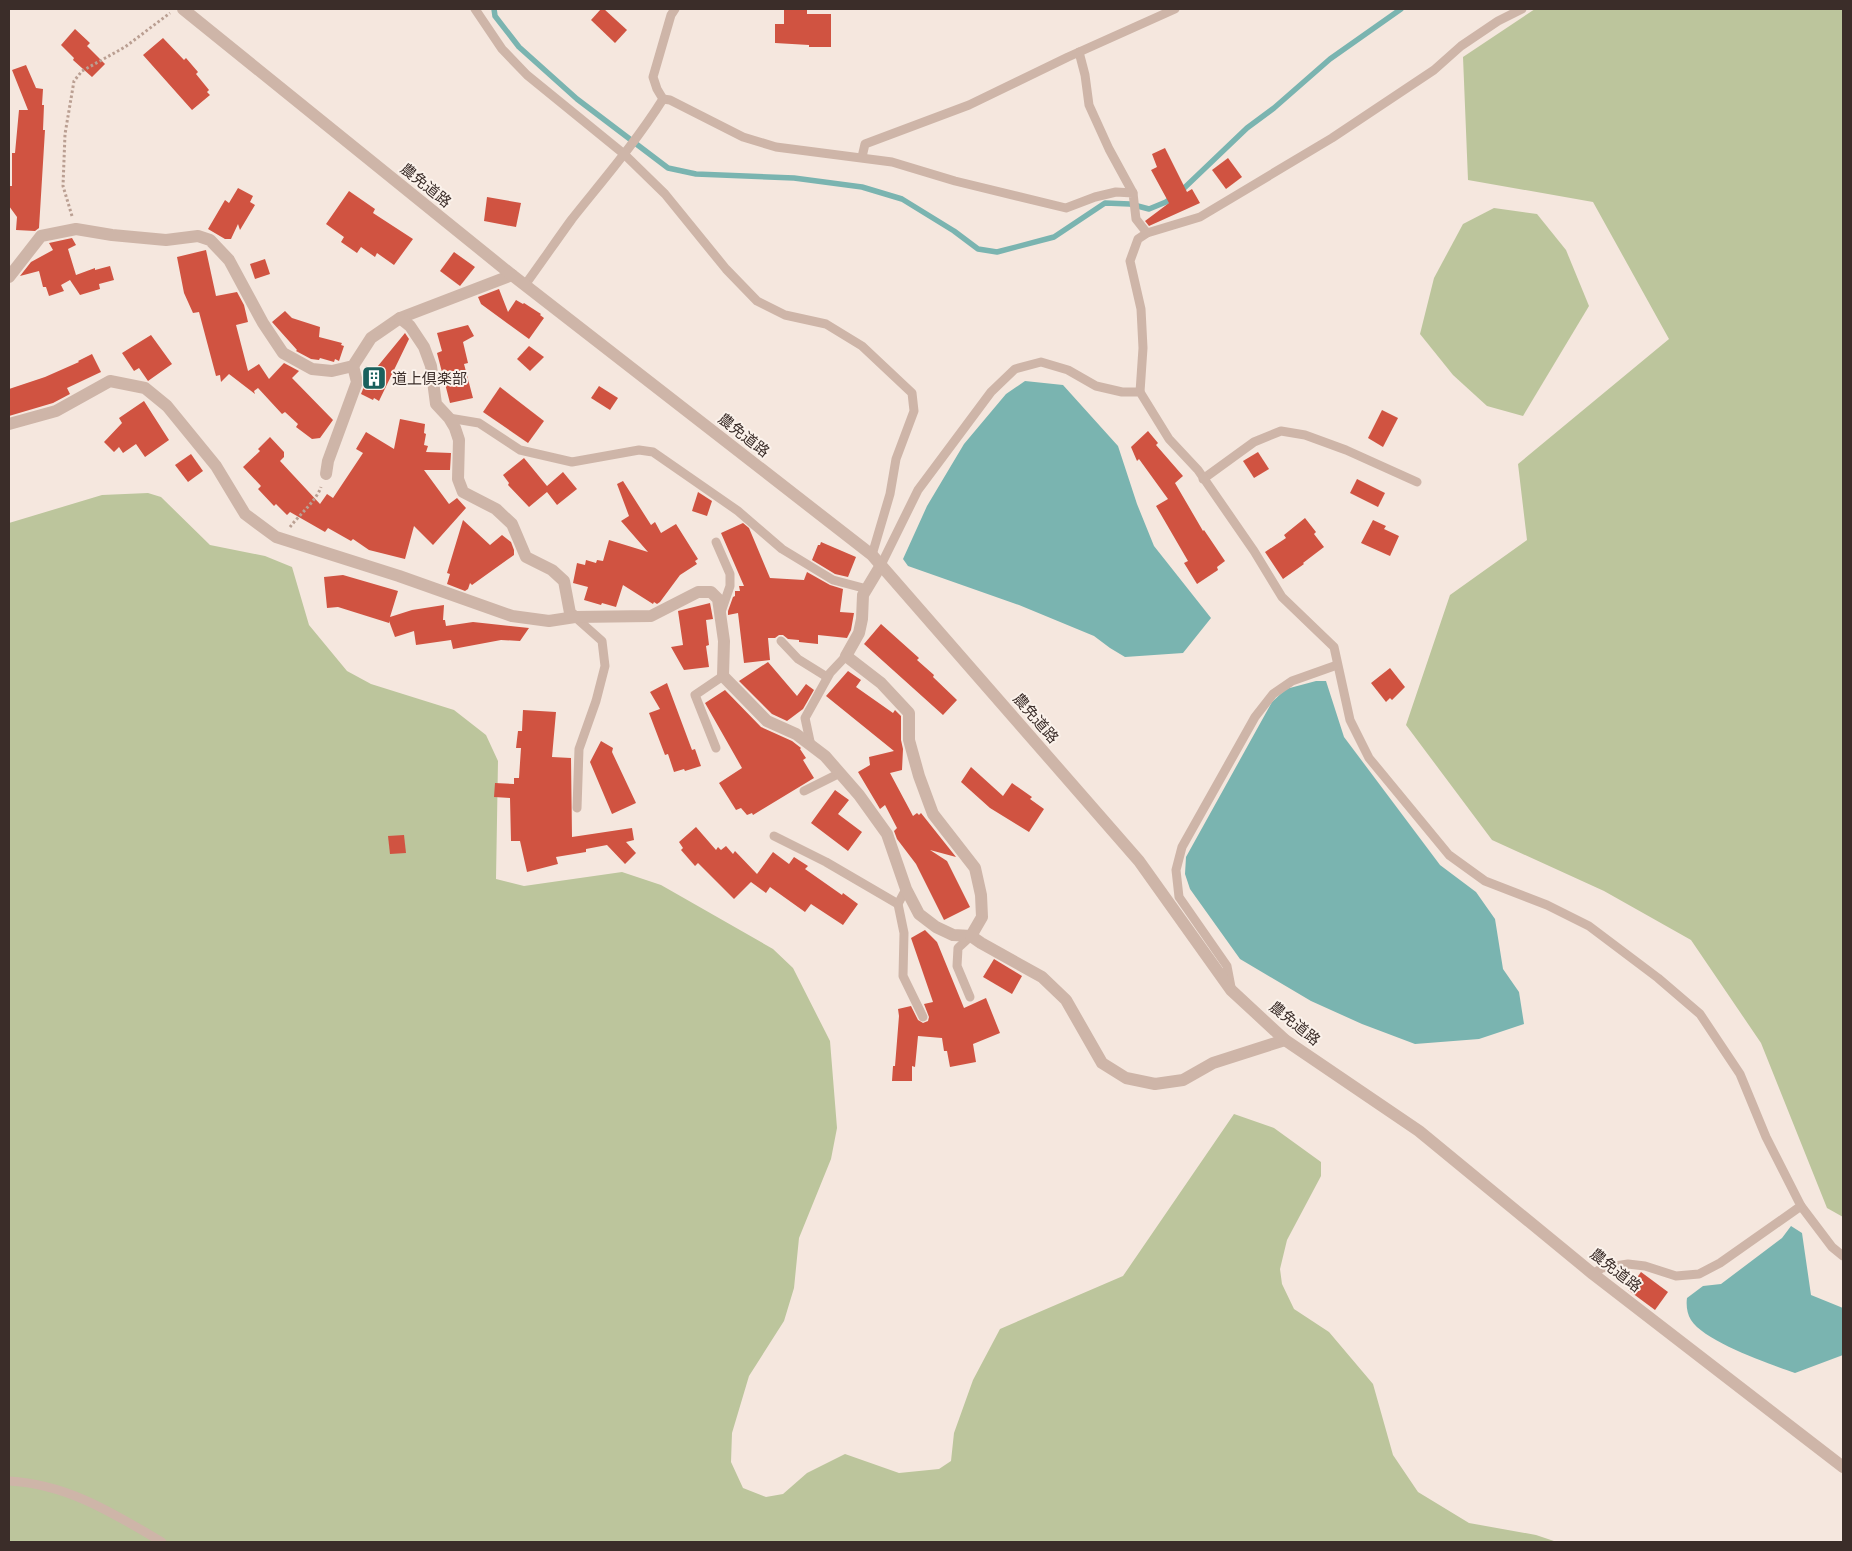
<svg xmlns="http://www.w3.org/2000/svg" width="1852" height="1551" font-family="'PT Sans Narrow','Noto Sans JP',sans-serif">
  <style>
    .green { fill: #bcc59c }
    .water { fill: #7ab4b0 }
    .lines { fill: none; stroke-linecap: round; stroke-linejoin: round }
    .stream { stroke: #7ab4b0; stroke-width: 5.5 }
    .building { fill: #d05341 }
    .path { stroke: #ba9f92; stroke-width: 3; stroke-dasharray: 2.5 2.5; stroke-linecap: butt }
    .service { stroke: #ceb5a8; stroke-width: 9 }
    .minor { stroke: #ceb5a8; stroke-width: 12 }
    .tertiary { stroke: #ceb5a8; stroke-width: 12 }
    .labels { text-anchor: middle; dominant-baseline: central; stroke-width: 4; stroke-linejoin: round; paint-order: stroke }
    .street-label { font-size: 15px; fill: #3b2d29; stroke: #fbf2eb }
    .poi-label { font-size: 15px; fill: #3b2d29; stroke: #fbf2eb; text-anchor: start }
  </style>
  <rect width="100%" height="100%" fill="#f5e7de"/>
  <g class="green">
    <polygon points="1535,9 1843,9 1843,1217 1827,1208 1761,1043 1691,940 1604,891 1492,840 1406,725 1450,595 1527,540 1518,464 1669,339 1593,202 1468,180 1463,57"/>
    <polygon points="1494,208 1537,214 1566,250 1589,306 1523,416 1487,406 1453,375 1420,334 1434,278 1463,224"/>
    <polygon points="148,493 161,497 210,545 265,556 292,567 309,625 347,671 371,684 454,710 486,735 498,761 496,879 524,886 622,872 661,885 773,949 793,968 830,1041 837,1128 831,1159 799,1238 794,1288 784,1321 749,1376 732,1433 731,1462 743,1488 766,1497 783,1494 807,1473 845,1454 899,1473 939,1469 951,1461 954,1433 973,1380 1000,1329 1123,1276 1234,1114 1274,1128 1321,1162 1321,1176 1287,1240 1280,1269 1282,1284 1294,1309 1329,1332 1373,1384 1393,1455 1418,1492 1469,1523 1536,1535 1557,1542 9,1542 9,523 102,495"/>
  </g>
  <g class="water">
    <polygon points="1025,381 1063,385 1118,446 1137,504 1154,546 1211,618 1183,653 1125,657 1110,648 1094,636 1019,605 908,566 903,559 927,506 964,444 1006,394"/>
    <polygon points="1316,681 1326,681 1344,737 1440,865 1476,892 1495,919 1503,969 1519,992 1524,1024 1479,1039 1415,1044 1362,1024 1311,1001 1240,959 1190,889 1185,874 1186,857 1272,702 1286,689"/>
    <path d="M1791,1226L1802,1233L1811,1295L1843,1308V1355L1795,1373C1770,1364 1705,1342 1691,1320C1687,1314 1686,1305 1687,1298L1703,1286L1721,1284L1782,1238Z"/>
  </g>
  <g class="lines">
    <g class="stream">
      <polyline points="494,9 495,16 519,47 577,99 668,168 696,174 794,178 862,187 902,199 954,231 978,249 997,252 1054,237 1105,203 1130,204 1149,209 1166,202 1173,197"/>
      <polyline points="1180,192 1247,128 1274,108 1330,59 1401,9"/>
    </g>
  </g>
  <g class="building">
    <polygon points="601,9 604,9 627,30 615,43 591,20"/>
    <polygon points="784,10 807,10 807,14 831,14 831,47 809,47 809,45 775,43 775,24 784,24"/>
    <polygon points="75,29 90,43 87,46 105,64 92,77 73,60 74,58 61,45"/>
    <polygon points="163,38 184,60 186,58 198,72 196,74 209,90 207,92 210,95 192,110 143,55"/>
    <polygon points="26,65 36,88 43,89 42,105 44,105 43,130 45,130 39,228 35,231 16,230 17,217 9,206 10,186 12,186 12,153 15,153 19,110 28,110 12,70"/>
    <polygon points="1165,148 1187,192 1192,189 1200,203 1149,226 1145,221 1169,203 1151,170 1157,167 1152,154"/>
    <polygon points="1228,158 1242,177 1226,189 1212,170"/>
    <polygon points="238,188 253,196 250,202 255,205 240,230 238,224 231,239 225,239 208,229 225,200 229,203"/>
    <polygon points="349,191 375,209 373,213 413,239 394,265 377,253 375,257 361,247 357,253 341,242 344,237 326,224"/>
    <polygon points="487,197 521,203 516,227 484,221"/>
    <polygon points="72,238 76,245 68,249 76,275 95,268 95,270 110,266 114,280 99,284 100,289 80,295 70,280 61,285 64,291 49,296 46,287 43,287 39,271 20,276 31,262 53,250 49,243"/>
    <polygon points="206,250 216,296 237,292 244,305 248,322 236,325 248,371 259,364 269,379 284,363 299,371 292,378 333,420 320,438 312,439 296,427 298,424 285,412 282,414 258,388 254,391 255,394 229,374 221,382 220,375 216,376 199,312 193,313 184,293 177,257"/>
    <polygon points="454,252 475,267 460,286 440,271"/>
    <polygon points="265,259 270,274 255,279 250,264"/>
    <polygon points="499,289 508,312 516,300 523,304 524,303 541,314 540,315 544,318 529,339 481,304 478,297"/>
    <polygon points="285,311 292,318 320,327 319,337 342,343 341,345 344,346 339,361 335,359 334,362 320,358 319,360 311,359 296,351 297,350 272,322"/>
    <polygon points="468,325 474,336 463,342 468,363 464,364 473,398 450,403 437,353 442,351 437,333"/>
    <polygon points="405,333 409,339 379,401 374,398 373,400 361,394 365,384 364,376 367,369 373,372"/>
    <polygon points="151,335 172,364 148,381 139,368 134,371 122,353"/>
    <polygon points="529,346 544,357 530,371 517,359"/>
    <polygon points="92,354 101,372 67,388 70,394 53,403 9,416 9,389 45,377 79,362 78,361"/>
    <polygon points="599,386 618,398 610,410 591,398"/>
    <polygon points="500,387 544,421 528,443 483,412"/>
    <polygon points="144,401 169,440 145,457 136,444 123,453 119,447 114,452 104,442 122,423 119,418"/>
    <polygon points="1382,410 1398,418 1383,447 1368,438"/>
    <polygon points="400,419 425,424 424,433 426,434 424,445 428,446 426,452 451,453 450,470 424,470 449,504 457,498 466,508 433,545 414,526 405,559 369,550 353,539 351,541 328,528 325,532 290,512 287,515 276,504 274,506 258,489 261,486 243,467 260,451 258,449 270,437 284,452 284,457 280,461 320,504 327,494 333,498 363,453 356,449 366,432 394,449"/>
    <polygon points="1148,431 1158,443 1156,445 1183,476 1175,483 1203,531 1204,530 1225,561 1217,567 1218,570 1197,584 1184,563 1188,561 1156,506 1168,499 1139,459 1137,461 1131,447"/>
    <polygon points="1258,452 1269,469 1254,478 1243,461"/>
    <polygon points="191,454 203,471 188,482 175,465"/>
    <polygon points="524,458 547,486 563,472 577,489 557,505 547,492 529,507 508,485 509,483 503,475"/>
    <polygon points="1357,479 1385,493 1378,507 1350,493"/>
    <polygon points="623,481 651,525 655,522 661,533 676,524 698,559 695,561 697,564 680,575 660,602 657,604 654,602 653,604 623,585 616,607 602,603 601,605 584,600 588,587 573,583 577,563 585,565 586,560 596,563 597,560 603,561 609,540 648,552 621,521 629,516 617,484"/>
    <polygon points="698,492 712,501 707,516 692,511"/>
    <polygon points="1305,518 1316,532 1314,534 1324,547 1303,563 1304,564 1283,579 1265,552 1286,538 1284,535"/>
    <polygon points="463,520 490,545 502,535 511,542 514,550 514,555 472,585 470,583 468,589 465,591 447,584 450,574 447,573"/>
    <polygon points="1373,520 1386,526 1384,529 1399,536 1390,556 1361,543"/>
    <polygon points="743,523 749,528 770,578 804,580 807,572 830,585 843,589 840,612 854,613 851,630 847,638 818,635 818,644 799,642 799,640 788,639 783,635 779,635 775,638 768,638 770,660 744,663 738,613 728,615 728,611 733,597 735,596 735,591 740,591 739,586 744,586 721,533"/>
    <polygon points="821,542 856,557 848,577 835,574 812,560 818,545 820,545"/>
    <polygon points="343,575 398,591 390,617 412,610 444,605 443,620 445,620 446,626 473,622 529,628 520,641 501,640 453,649 451,640 416,645 414,631 395,637 389,621 389,623 338,607 327,608 324,577"/>
    <polygon points="710,603 713,619 706,620 709,645 706,646 709,667 684,670 671,647 683,645 678,611"/>
    <polygon points="881,624 919,658 917,660 934,675 933,677 957,700 943,715 864,644"/>
    <polygon points="768,662 797,696 806,684 814,690 803,709 787,721 772,714 739,681"/>
    <polygon points="1390,668 1405,687 1392,700 1390,698 1386,702 1371,683"/>
    <polygon points="848,671 861,680 856,687 893,713 895,710 901,716 901,740 903,749 902,770 890,773 913,816 917,813 919,815 921,813 956,857 930,850 947,861 970,907 944,920 916,864 897,839 894,831 897,828 885,805 880,809 858,772 870,765 869,757 894,751 826,696"/>
    <polygon points="667,683 692,750 695,749 701,766 685,771 684,769 674,772 668,754 665,755 649,713 660,709 650,692"/>
    <polygon points="725,690 761,727 792,741 801,748 800,749 806,758 803,760 814,778 753,815 752,813 747,815 741,808 736,810 719,783 742,768 705,703"/>
    <polygon points="523,710 556,712 552,757 571,758 572,837 632,828 634,840 626,842 636,853 625,864 607,845 586,849 586,852 556,857 558,864 527,872 520,841 511,841 510,798 494,797 495,783 514,784 514,778 519,778 521,748 516,748 518,731 522,731"/>
    <polygon points="601,741 613,748 612,752 636,803 612,814 590,762"/>
    <polygon points="971,767 1003,796 1012,783 1032,797 1030,799 1044,809 1029,832 990,808 961,782"/>
    <polygon points="835,790 849,800 838,814 862,832 848,851 811,823"/>
    <polygon points="696,827 716,850 718,847 721,850 726,846 733,854 735,851 757,874 773,852 789,864 794,857 808,866 805,869 842,895 843,893 858,904 843,925 811,904 805,912 770,887 766,893 751,882 734,899 698,863 695,866 681,850 683,848 679,842"/>
    <polygon points="404,835 406,853 390,854 388,836"/>
    <polygon points="925,930 937,942 964,1008 986,998 1000,1033 973,1044 976,1062 950,1067 947,1051 944,1051 942,1038 918,1036 915,1067 912,1066 912,1081 892,1081 893,1066 895,1066 899,1016 898,1009 911,1006 918,1020 923,1023 928,1021 929,1017 924,1004 933,1002 911,938"/>
    <polygon points="994,959 1022,976 1012,994 983,977"/>
    <polygon points="1641,1272 1668,1292 1655,1310 1628,1290"/>
  </g>
  <g class="lines">
    <g class="path">
      <polyline points="72,216 63,186 65,134 74,81 82,71 125,47 170,13"/>
      <path d="M290,527C300,514 316,501 321,487"/>
    </g>
    <g class="service">
      <polyline points="475,9 502,49 527,75 624,154 665,194 726,269 757,301 785,315 826,324 862,346 912,393 914,411 896,459 890,494 872,555"/>
      <polyline points="1079,52 1085,75 1089,105 1109,149 1133,193"/>
      <polyline points="663,99 670,100 743,137 776,147 892,162 955,181 1066,208 1095,197 1116,192 1133,193 1136,219 1147,233"/>
      <polyline points="862,157 865,144 969,105 1068,57 1175,9"/>
      <path d="M525,285C541,263 556,241 572,219C603,180 636,142 663,99L657,89L653,77L671,15L675,9"/>
      <polyline points="1140,392 1143,348 1141,309 1130,261 1138,239 1147,233 1200,217 1332,138 1434,70 1461,46 1498,21 1522,9"/>
      <polyline points="449,418 479,423 520,450 572,462 639,450 653,452 738,511 782,549 833,580 867,589"/>
      <polyline points="1203,479 1254,442 1281,431 1305,435 1346,450 1417,482"/>
      <polyline points="716,542 730,574 730,586 721,612"/>
      <polyline points="881,565 918,490 991,392 1015,369 1041,362 1068,370 1096,386 1122,392 1140,392 1169,439 1198,470 1254,551 1282,597 1334,647 1350,720 1369,758 1449,855 1485,881 1547,905 1589,926 1658,978 1700,1014 1740,1074 1766,1137 1801,1206 1720,1263 1699,1274 1676,1276 1645,1266 1628,1264 1602,1268 1593,1274"/>
      <polyline points="575,617 602,641 605,666 596,701 579,749 577,808"/>
      <polyline points="781,641 798,659 827,677"/>
      <polyline points="811,746 805,718 830,673 846,656"/>
      <polyline points="716,748 695,695 723,676"/>
      <polyline points="804,791 840,773"/>
      <polyline points="774,836 826,862 898,904 906,889"/>
      <polyline points="898,904 904,933 903,976 923,1017"/>
      <polyline points="1231,987 1227,966 1179,897 1176,870 1182,847 1255,717 1273,694 1292,681 1337,665"/>
      <polyline points="970,997 957,966 958,948 971,936"/>
      <polyline points="1801,1206 1832,1247 1843,1256"/>
      <path d="M9,1481C67,1484 113,1513 162,1542"/>
    </g>
    <g class="minor">
      <polyline points="9,277 41,236 76,229 112,235 166,240 198,236 210,240 229,260 263,323 283,353 312,369 332,371 353,366 371,338 400,318 512,275"/>
      <polyline points="400,318 410,326 424,347 431,366 436,404 449,418 455,428 459,440 458,479 463,492 496,509 512,524 526,557 552,570 564,581 570,613 575,617"/>
      <polyline points="9,424 56,411 110,381 145,388 167,406 216,466 245,514 276,537 399,576 512,616 549,621 575,617 651,616 698,592 711,592 718,599 724,641 723,676 767,721 796,734 825,756 859,795 887,834 906,889 919,914 936,927 953,935 971,936 981,943 1042,977 1066,1000 1102,1063 1126,1078 1155,1084 1183,1080 1213,1063 1285,1040"/>
      <polyline points="326,474 328,461 357,382 353,366"/>
      <polyline points="881,565 863,595 862,619 859,633 846,656 881,683 909,713 909,740 919,776 933,814 975,868 981,895 982,917 971,936"/>
    </g>
    <polyline class="tertiary" points="183,9 512,275 872,555 1139,861 1231,990 1285,1040 1419,1131 1593,1274 1843,1467"/>
  </g>
  <defs>
    <symbol id="building-square" viewBox="-11 -11 22 22"><rect x="-9" y="-9" width="18" height="18" rx="4" fill="#1a605d" stroke="#fbf2eb"/><path d="M-4-6H4V6H1V3H-1V6H-4ZM-2.5-4.3h1.7v1.8h-1.7ZM.8-4.3h1.7v1.8H.8ZM-2.5-1h1.7V.8h-1.7ZM.8-1h1.7V.8H.8Z" fill="#fff"/></symbol>
  </defs>
  <g fill-rule="evenodd">
    <use href="#building-square" x="360" y="364" width="28" height="28"/>
  </g>
  <g class="labels">
    <g class="street-label">
      <text transform="translate(426 185) rotate(39)">農免道路</text>
      <text transform="translate(744 435) rotate(38)">農免道路</text>
      <text transform="translate(1036 718) rotate(49)">農免道路</text>
      <text transform="translate(1295 1023) rotate(39)">農免道路</text>
      <text transform="translate(1616 1270) rotate(38)">農免道路</text>
    </g>
    <g class="poi-label">
      <text x="392" y="378">道上倶楽部</text>
    </g>
  </g>
  <rect width="1852" height="1551" fill="none" stroke="#3b2d29" stroke-width="20"/>
</svg>
